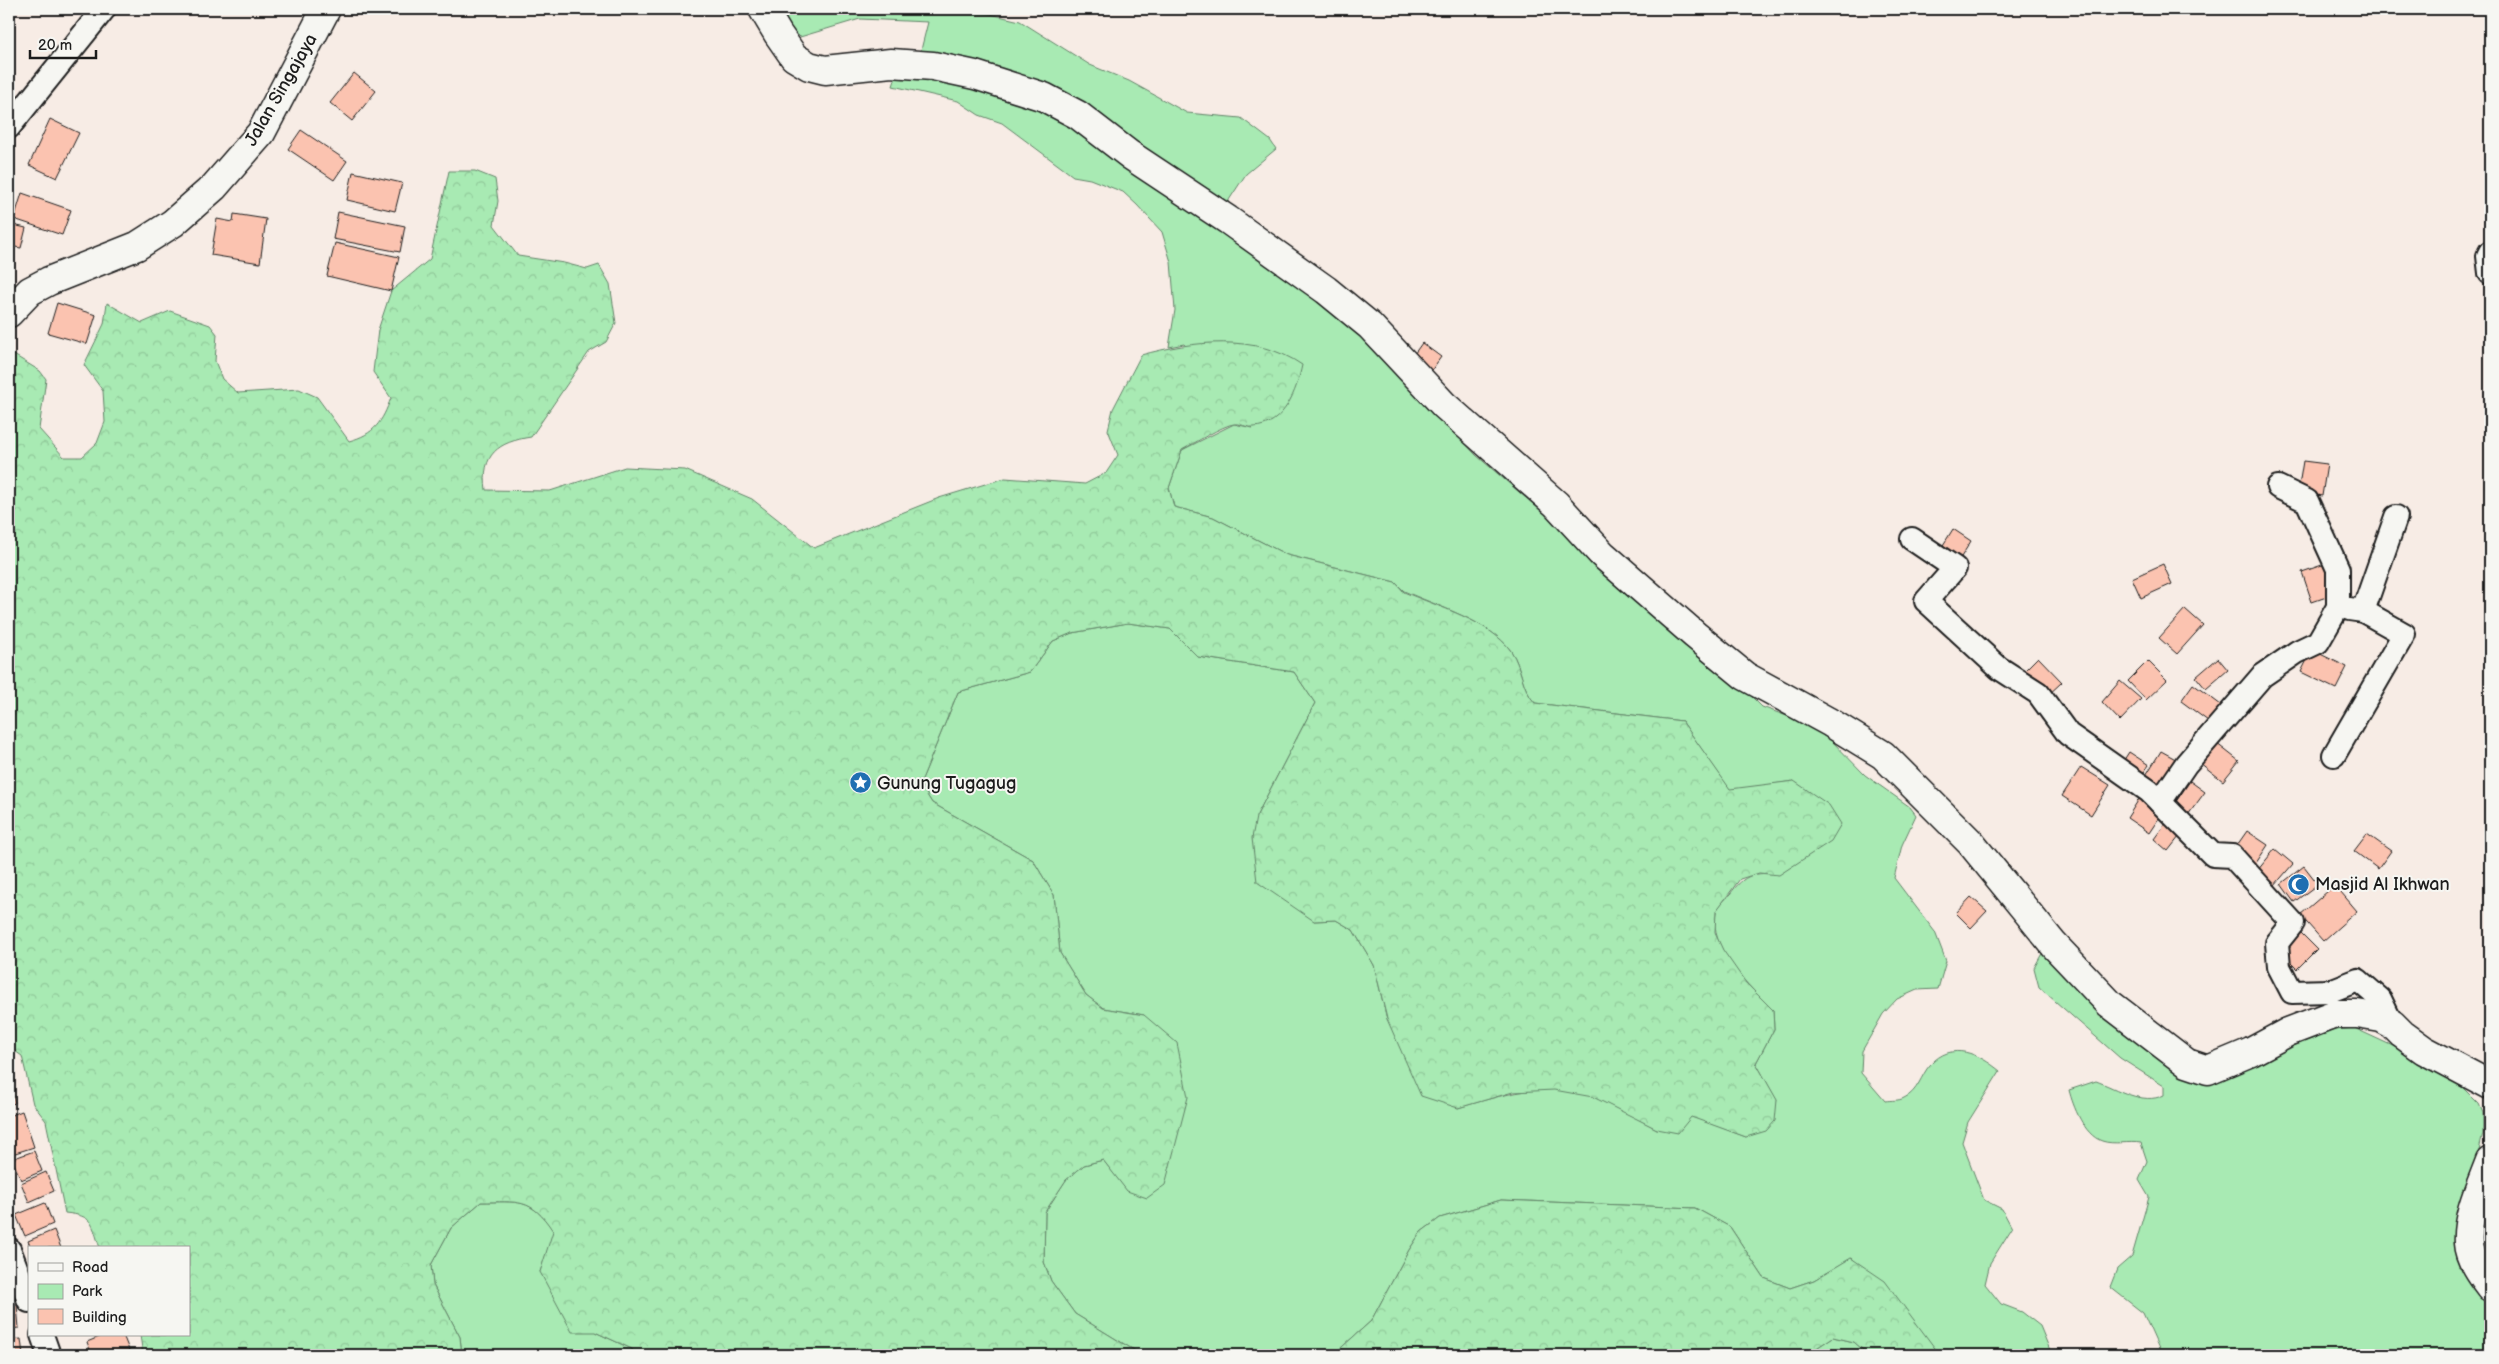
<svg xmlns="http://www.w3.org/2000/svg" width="2499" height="1364" font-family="'Balsamiq Sans',sans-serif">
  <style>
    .green { fill: #a8eab3; stroke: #628368 }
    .forest { fill: url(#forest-crowns); stroke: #628368 }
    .building { fill: #fbc3b0; stroke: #1c1c1c }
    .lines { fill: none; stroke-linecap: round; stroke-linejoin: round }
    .street-casing { stroke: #1c1c1c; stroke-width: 26 }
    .secondary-casing { stroke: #1c1c1c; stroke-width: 31 }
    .street { stroke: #f6f6f2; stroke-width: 22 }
    .secondary { stroke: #f6f6f2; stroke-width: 28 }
    .labels { text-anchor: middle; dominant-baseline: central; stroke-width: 4; stroke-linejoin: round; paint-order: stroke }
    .street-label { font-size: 18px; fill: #1c1c1c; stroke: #f6f6f2 }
    .poi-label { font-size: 18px; fill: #1c1c1c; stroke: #f6f6f2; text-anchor: start }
  </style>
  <defs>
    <pattern id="forest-crowns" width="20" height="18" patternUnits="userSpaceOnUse" patternTransform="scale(1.25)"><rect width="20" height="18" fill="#a8eab3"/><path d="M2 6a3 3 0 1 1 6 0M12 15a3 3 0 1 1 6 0" fill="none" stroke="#90c899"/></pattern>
  </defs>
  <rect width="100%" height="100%" fill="#f7ece5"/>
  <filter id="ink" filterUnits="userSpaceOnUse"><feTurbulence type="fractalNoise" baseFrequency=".02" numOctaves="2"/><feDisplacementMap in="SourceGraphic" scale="10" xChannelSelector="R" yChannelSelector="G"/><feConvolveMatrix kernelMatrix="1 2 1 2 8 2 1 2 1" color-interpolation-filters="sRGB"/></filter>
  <g filter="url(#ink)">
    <g class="green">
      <path d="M776,9H969L1020,21L1090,65L1129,81L1187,113L1241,118L1270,140L1276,149L1246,174L1229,200L1224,233L1353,325L1476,455L1718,663L1762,707L1798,720L1829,738L1865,775L1910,807L1916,815L1902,845L1894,878L1935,932L1946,961L1938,989L1917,990L1897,999L1883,1014L1862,1051L1861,1073L1885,1101C1891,1100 1899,1101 1904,1098C1918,1092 1921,1075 1930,1065C1952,1040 1979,1054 2000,1071L1968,1122L1962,1142L1984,1200L2002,1209L2012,1228L1990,1263L1985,1284L2001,1304L2022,1312L2040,1326L2052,1355H1940L1852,1258L1814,1280L1790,1288L1764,1278L1730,1227L1695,1208L1501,1200L1440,1218L1421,1232L1409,1250L1371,1321L1333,1355H1142L1075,1314L1051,1281L1044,1262L1045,1212L1066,1180L1084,1165L1103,1160L1128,1191L1144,1015L1103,1008L1086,995L1060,953L1054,895L1033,860L932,803L920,784L958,692L1030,672L1053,641L1072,633L1128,623L1170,629L1198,657L1294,672L1315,703L1256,817L1314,921L1336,920L1353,930L1374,965L1387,1019L1458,1108C1501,1095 1549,1080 1594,1097C1616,1105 1636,1118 1657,1129L1691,1116L1746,1137L1777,1101L1756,1063L1774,1029L1773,1010C1750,987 1707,948 1716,912C1718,906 1726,899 1730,894C1745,874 1754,872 1779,874L1794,781L1730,790L1682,721L1535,703C1521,688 1522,667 1511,651C1490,621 1436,606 1404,591L1395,582L1287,555L1213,517L1174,507L1169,488L1182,450L1234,424L1253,428L1184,344L1169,347L1175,310L1171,262L1162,232L1137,205L1123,192L1090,179L1073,176L1002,123L979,115L958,101L893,86L898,71L916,70L928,22L860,19L800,37L780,18Z"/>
      <path d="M2045,948L2197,1075L2275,1053L2334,1030L2354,1028L2410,1054L2462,1087L2479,1104L2483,1113V1134L2463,1216L2471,1276L2490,1306V1355H2164L2160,1351L2143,1313L2110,1287L2117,1269L2132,1256L2149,1197L2139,1180L2147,1161L2141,1143C2130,1141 2113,1145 2102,1141C2084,1135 2073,1106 2069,1090L2096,1081C2116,1088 2143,1106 2164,1095V1086L2120,1058L2039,987L2034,968Z"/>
      <path d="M481,1202C519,1202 530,1197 554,1231L540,1272L595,1332L632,1349L635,1355H462L460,1337L433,1285L431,1265L451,1228Z"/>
      <polygon points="1833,1337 1854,1342 1869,1355 1816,1355 1815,1349"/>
    </g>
    <g class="forest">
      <path d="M449,171H475L495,179L498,201L494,225L518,256L564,263L587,269L599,265L610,284L616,323L606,342L589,352L531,437C498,442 481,454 486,490L550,491L625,467L685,470L752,499L814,548L939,498L1005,478L1085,484L1106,473L1118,455L1108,430L1113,409L1141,355C1192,341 1256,333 1302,365C1297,390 1284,426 1253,427C1247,428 1240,423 1234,424C1223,425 1193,444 1182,450L1169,488L1174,507L1213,517L1287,555L1395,582L1404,592C1436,606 1490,621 1511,651C1522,667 1521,688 1535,703L1682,721L1730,789L1794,781L1829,805L1841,824L1831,841L1779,875L1759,873L1740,879L1716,911L1715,933L1723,950L1746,983L1773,1010L1774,1029L1756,1063L1777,1100L1775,1121L1766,1131L1746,1137L1691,1117L1678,1133L1657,1129L1593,1097L1554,1090L1513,1092L1458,1108L1421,1096L1387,1019L1374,965L1353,930L1336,920L1314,921L1257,882L1252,838L1256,817L1315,703L1294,672L1198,657L1170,629L1128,623L1072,633L1053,641L1030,672L958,692L920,784L932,803L1033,860L1054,895L1060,953L1086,995L1103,1008L1144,1015L1177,1043L1188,1097L1165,1185L1147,1198L1127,1191L1103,1160L1084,1165L1066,1180L1045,1212L1044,1262L1051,1281L1075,1314L1142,1355H635L632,1349L595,1332H572L540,1272L553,1231C531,1197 518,1202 481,1202L451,1228L431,1265L433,1285L460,1337L462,1355H143L140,1335H189V1248H100C91,1222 94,1216 65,1213L46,1121L33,1104L22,1056L9,1047V352L40,371L46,379L39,429L64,457H82L97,443L105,422L103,391L84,365L104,324L107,303L142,323L170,311L210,325L217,334L215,361L222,379L238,393L299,389L317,397L349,441C375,434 382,422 391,398L373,372L378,330L391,291L430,259Z"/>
      <polygon points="1501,1200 1695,1208 1730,1227 1764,1278 1790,1288 1814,1280 1851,1258 1885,1281 1940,1355 1869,1355 1854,1342 1833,1337 1815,1349 1816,1355 1333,1355 1371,1321 1409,1250 1421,1232 1440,1218"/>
    </g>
    <g class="building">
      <polygon points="354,73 376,91 352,121 330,103"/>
      <polygon points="50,119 79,133 57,178 29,165"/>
      <polygon points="301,130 347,161 334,180 288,149"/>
      <polygon points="353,172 402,183 395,211 347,200"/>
      <polygon points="22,193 71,210 62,235 14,219"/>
      <polygon points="338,212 405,226 400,252 333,239"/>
      <polygon points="234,214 266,219 260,263 211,255 217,219 233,222"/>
      <polygon points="9,224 26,228 21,248 9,246"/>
      <polygon points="335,243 399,257 391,291 327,276"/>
      <polygon points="57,303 96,315 87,344 48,333"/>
      <polygon points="1422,343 1441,357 1426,378 1407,364"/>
      <polygon points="2303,461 2327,464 2322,496 2298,492"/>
      <polygon points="1953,529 1971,541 1958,562 1940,550"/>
      <polygon points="2163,564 2172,584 2141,598 2132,578"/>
      <polygon points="2325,564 2335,594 2312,602 2302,572"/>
      <polygon points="2185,609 2203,625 2177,654 2159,638"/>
      <polygon points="2312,650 2347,667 2336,689 2301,672"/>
      <polygon points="2038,657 2062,682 2046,697 2023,672"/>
      <polygon points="2218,658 2228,670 2206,689 2196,677"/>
      <polygon points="2148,661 2167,680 2146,700 2128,681"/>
      <polygon points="2120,681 2141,699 2120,721 2102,702"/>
      <polygon points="2193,684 2221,705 2208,721 2181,701"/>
      <polygon points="2216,743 2239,761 2223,781 2200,763"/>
      <polygon points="2161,751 2181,762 2163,792 2143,780"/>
      <polygon points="2129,752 2149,765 2139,779 2120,766"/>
      <polygon points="2081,767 2110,785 2091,815 2062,796"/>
      <polygon points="2190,781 2205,792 2185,819 2171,809"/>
      <polygon points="2141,796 2163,812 2149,833 2127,818"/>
      <polygon points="2168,820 2183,832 2168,851 2154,839"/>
      <polygon points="2247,831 2268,845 2254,866 2233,851"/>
      <polygon points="2367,834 2391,851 2378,869 2354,851"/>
      <polygon points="2275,849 2293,864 2274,886 2257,871"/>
      <polygon points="2304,866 2318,884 2294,902 2281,884"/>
      <polygon points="2335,885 2357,911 2323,941 2300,915"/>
      <polygon points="1971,897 1987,911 1971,928 1956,913"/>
      <polygon points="2300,932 2317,949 2297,969 2280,952"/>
      <polygon points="10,1083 15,1103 9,1105 9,1084"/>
      <polygon points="22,1111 34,1147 9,1155 9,1116"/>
      <polygon points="34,1151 42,1171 21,1180 12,1159"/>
      <polygon points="46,1172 54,1191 29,1202 21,1183"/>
      <polygon points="45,1203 53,1224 25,1236 16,1215"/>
      <polygon points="54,1230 61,1248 31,1248 28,1241"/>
      <polygon points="17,1305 19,1328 9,1329 9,1306"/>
      <polygon points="104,1335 123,1335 131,1355 92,1355 87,1342"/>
      <polygon points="21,1339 23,1355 9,1355 9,1340"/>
    </g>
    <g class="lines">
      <defs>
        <g id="street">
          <polyline points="9,127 104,9"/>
          <polyline points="2490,252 2488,256 2490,273"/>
          <polyline points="1912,539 1955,568 1926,601 1999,668 2038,693 2068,734 2149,791 2213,855 2232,856 2293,923 2277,943 2279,967 2292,992 2330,991 2358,980 2380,999 2392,1024"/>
          <polyline points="2349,609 2363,611 2396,517"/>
          <polyline points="2334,755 2404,634 2363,611"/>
          <polyline points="2160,802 2186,764 2262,676 2297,652 2318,642 2338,607 2338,569 2307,501 2278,487"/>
          <polyline points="9,1249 29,1301"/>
          <polyline points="42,1335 49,1355"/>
        </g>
        <g id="secondary">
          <polyline points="763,9 778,34 794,57 809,66 825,70 891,63 933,66 975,75 1044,97 1078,115 1130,155 1228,220 1326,290 1370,326 1444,405 1556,504 1602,554 1695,635 1745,676 1831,723 1883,755 1970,842 2054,945 2110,1004 2187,1063 2208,1070 2251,1052 2288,1032 2335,1014 2357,1014 2381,1018 2392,1024 2402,1034 2424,1050 2490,1085"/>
          <polyline points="9,313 30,291 49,281 137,246 173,223 214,187 261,133 326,9"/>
          <path d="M2490,1161C2481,1185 2466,1216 2468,1243C2469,1259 2481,1275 2490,1287"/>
        </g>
      </defs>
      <use href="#street" class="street-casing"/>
      <use href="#secondary" class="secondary-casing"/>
      <use href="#street" class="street"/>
      <use href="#secondary" class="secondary"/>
    </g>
  </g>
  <defs>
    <symbol id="sight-disc" viewBox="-11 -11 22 22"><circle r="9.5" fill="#1f6fb2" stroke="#f6f6f2"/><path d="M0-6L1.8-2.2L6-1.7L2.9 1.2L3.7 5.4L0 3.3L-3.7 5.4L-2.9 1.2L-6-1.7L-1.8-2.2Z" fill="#fff"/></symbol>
    <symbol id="mosque-disc" viewBox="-11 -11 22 22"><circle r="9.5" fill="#1f6fb2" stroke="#f6f6f2"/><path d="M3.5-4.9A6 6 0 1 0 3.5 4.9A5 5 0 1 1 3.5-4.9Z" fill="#fff"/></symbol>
  </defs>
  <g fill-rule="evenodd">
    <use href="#sight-disc" x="848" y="770" width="25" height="25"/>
    <use href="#mosque-disc" x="2286" y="872" width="25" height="25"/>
  </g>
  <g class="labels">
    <g class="street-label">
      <text transform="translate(281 90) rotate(-60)">Jalan Singajaya</text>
    </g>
    <g class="poi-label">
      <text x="877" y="783">Gunung Tugagug</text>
      <text x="2315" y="884">Masjid Al Ikhwan</text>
    </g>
  </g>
  <rect width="2499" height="1364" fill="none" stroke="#f6f6f2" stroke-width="30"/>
  <rect x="15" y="15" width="2469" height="1334" fill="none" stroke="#1c1c1c" stroke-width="2" filter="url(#ink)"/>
  <rect x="28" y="1246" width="162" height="90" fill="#f6f6f2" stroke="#9f9f9c"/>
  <rect x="38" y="1263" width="25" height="8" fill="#f6f6f2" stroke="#9f9f9c"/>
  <text x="72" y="1272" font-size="15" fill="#1c1c1c">Road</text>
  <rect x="38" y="1284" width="25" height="15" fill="#a8eab3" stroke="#9f9f9c"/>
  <text x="72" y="1296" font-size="15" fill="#1c1c1c">Park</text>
  <rect x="38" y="1309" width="25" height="15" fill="#fbc3b0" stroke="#9f9f9c"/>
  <text x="72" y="1322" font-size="15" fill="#1c1c1c">Building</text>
  <path d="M30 50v8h66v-8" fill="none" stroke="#1c1c1c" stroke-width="2.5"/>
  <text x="38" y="50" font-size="15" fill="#1c1c1c" stroke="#f6f6f2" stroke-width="4" paint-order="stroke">20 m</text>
</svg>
